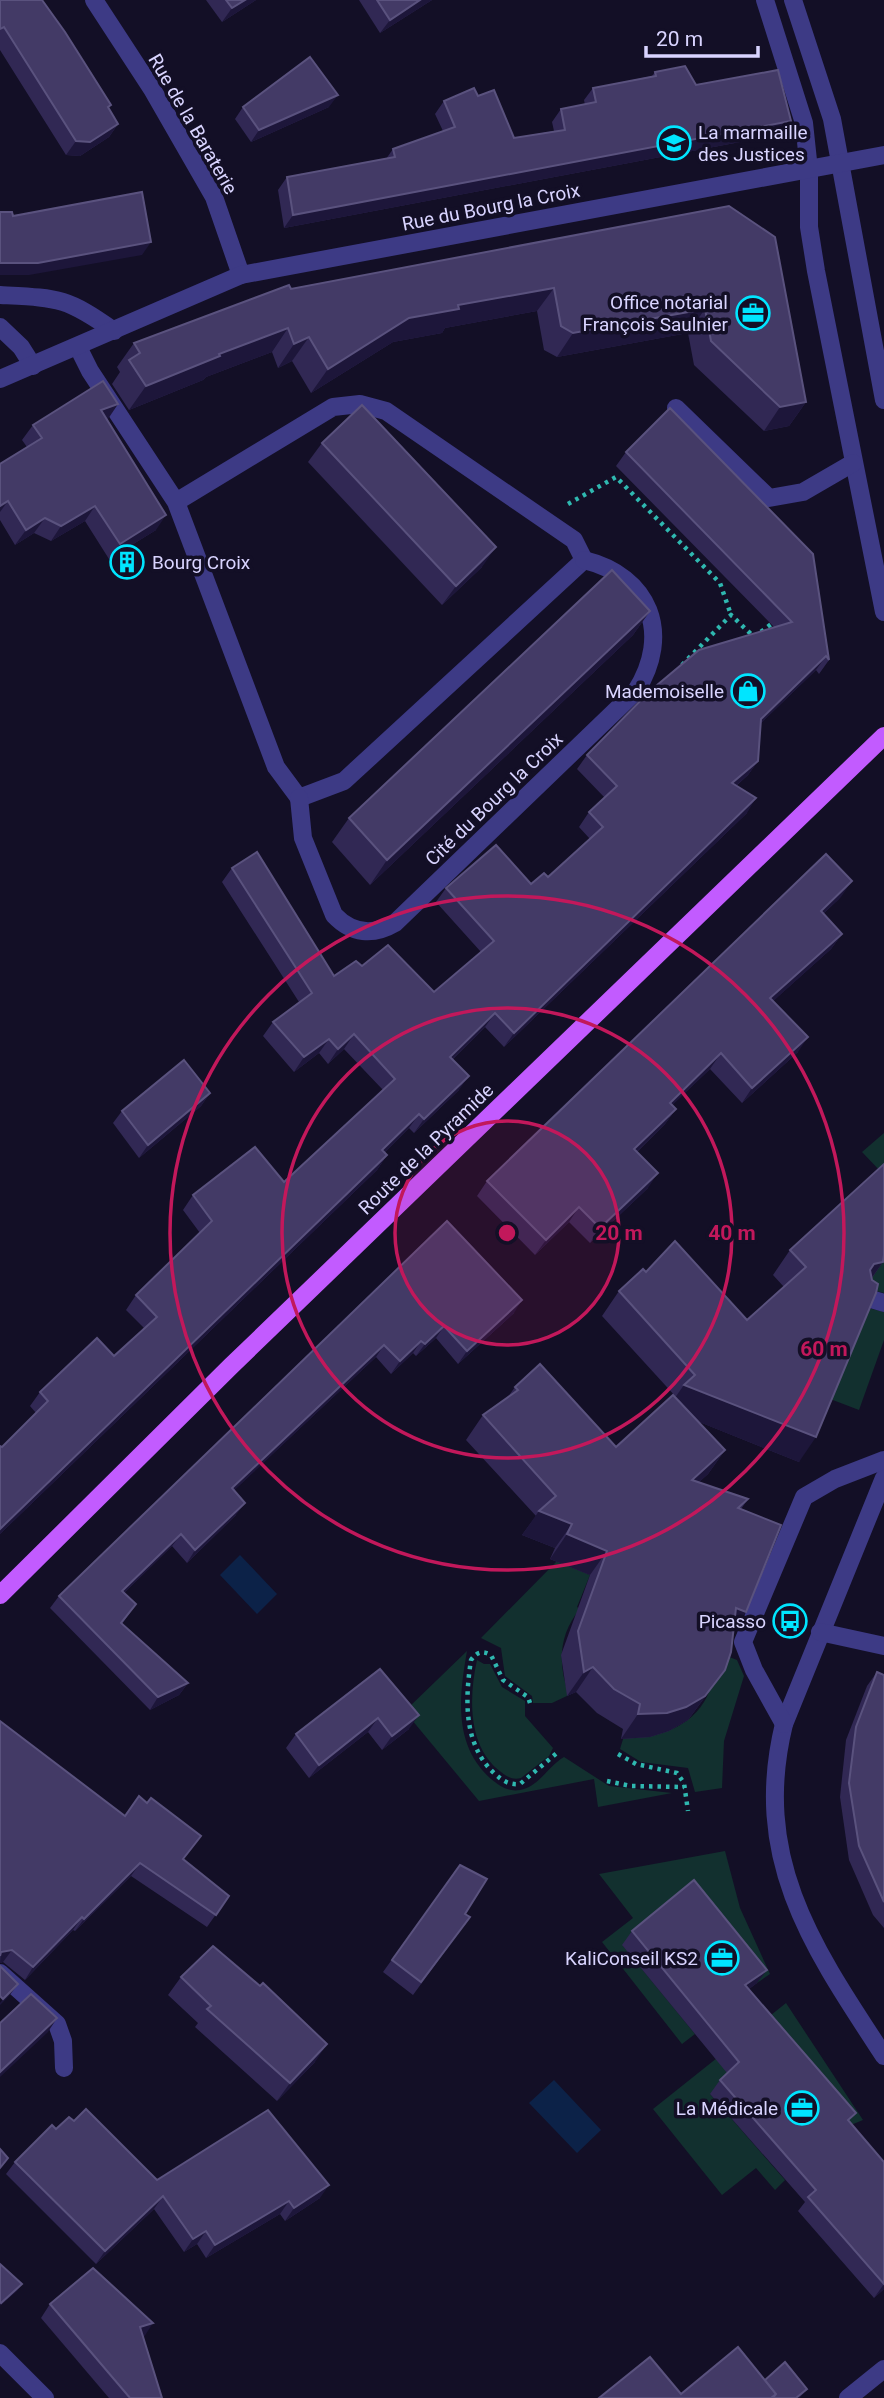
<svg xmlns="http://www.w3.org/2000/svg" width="884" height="2398" font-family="Roboto,sans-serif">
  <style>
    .green { fill: #12302f }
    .water { fill: #0c2248 }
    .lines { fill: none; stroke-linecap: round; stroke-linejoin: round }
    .path { stroke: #2fb8b0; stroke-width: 4.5; stroke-dasharray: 3.5 5; stroke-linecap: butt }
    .minor { stroke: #3d3a85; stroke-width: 18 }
    .major { stroke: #c25bff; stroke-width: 18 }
    .wall { fill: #312854 }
    .shaded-wall { fill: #1d163a }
    .building { fill: #433a66; stroke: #5a527e; stroke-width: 2 }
    .ring { fill: none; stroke: #c2185b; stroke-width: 3.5 }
    .labels { text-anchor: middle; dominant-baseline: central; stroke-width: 7; stroke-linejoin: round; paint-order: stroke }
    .street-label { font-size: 19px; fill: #d9d4ff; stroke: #130f26 }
    .poi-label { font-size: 19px; fill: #d9d4ff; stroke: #130f26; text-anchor: end }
    .centre { fill: #c2185b; stroke: #130f26; stroke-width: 3.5 }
    .ring-label { font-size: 21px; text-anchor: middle; font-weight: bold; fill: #c2185b; stroke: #130f26; stroke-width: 7; stroke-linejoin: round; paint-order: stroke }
  </style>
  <rect width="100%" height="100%" fill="#130f26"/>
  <g class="green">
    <polygon points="884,1133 884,1173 883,1174 862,1152"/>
    <polygon points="884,1179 884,1293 865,1288"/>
    <polygon points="861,1306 884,1312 884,1340 859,1410 825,1397"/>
    <path d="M557,1561L590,1575L577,1607L580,1609C558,1635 558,1665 569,1695L552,1703H533L532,1696L505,1676L501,1648L481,1638Z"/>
    <path d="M467,1651C459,1697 453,1745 491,1779C500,1786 508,1792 520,1790C540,1786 548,1766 564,1757L609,1786L672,1793L598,1807L594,1779L479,1801L407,1714V1709Z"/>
    <path d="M716,1652L737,1660L744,1676L724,1741L722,1788L695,1792L688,1768L641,1762L620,1749L624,1736C659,1741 702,1723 711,1685C714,1675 714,1663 716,1652Z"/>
    <path d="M477,1660L484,1664H490L502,1687L525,1701V1716L553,1748L549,1756L521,1778C513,1780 507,1777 501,1772C467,1747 469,1696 477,1660Z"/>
    <polygon points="725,1851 740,1908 770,1974 757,1983 685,1895 623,1946 695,2034 682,2044 602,1942 633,1918 599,1874"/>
    <polygon points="786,2003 863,2120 846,2127 710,2094 785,2180 775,2190 756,2168 722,2195 653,2109"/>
  </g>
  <g class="water">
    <polygon points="240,1555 277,1594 257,1614 220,1575"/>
    <polygon points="554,2080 601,2130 577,2153 529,2103"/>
  </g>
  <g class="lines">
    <g class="path">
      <polyline points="568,504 616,477 720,583 731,615"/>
      <polyline points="682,665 731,615 754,637 774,622"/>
      <path d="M530,1703L528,1697L503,1680L491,1655C482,1650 477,1652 471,1660C465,1699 463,1745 495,1774C503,1781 509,1785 520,1784L558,1752"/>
      <polyline points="618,1754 636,1764 677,1773 684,1783 688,1811"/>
      <polyline points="607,1781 631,1786 684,1787"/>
    </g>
    <g class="minor">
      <polyline points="94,0 152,89 214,197 241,275"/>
      <polyline points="765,0 804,123 809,170 809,227 816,271 884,612"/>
      <polyline points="793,0 832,119 884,400"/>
      <path d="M0,295C58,298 66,297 114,331"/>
      <polyline points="0,327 21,347 33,366"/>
      <polyline points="78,347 90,371 176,502 276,767 299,798 344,781 584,560 574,540 386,411 360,404 333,407 176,502"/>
      <polyline points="0,379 241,275 884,155"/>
      <polyline points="676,408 769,498 803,492 853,463"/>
      <path d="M299,798L303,838L334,915C352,934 373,936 395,923L636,691C672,634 650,576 584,560"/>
      <polyline points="864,1297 884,1303"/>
      <path d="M884,1478L784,1724C751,1859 813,1948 884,2056"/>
      <polyline points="820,1632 884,1646"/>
      <polyline points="784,1724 754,1670 743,1642 804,1497 835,1479 884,1460"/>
      <polyline points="0,1973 57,2024 63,2041 64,2068"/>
      <polyline points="0,2353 45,2398"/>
      <polyline points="848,2398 884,2369"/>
    </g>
    <polyline class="major" points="0,1595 231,1366 884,736"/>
  </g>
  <g class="wall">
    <polygon points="0,0 111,105 109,108 118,124 109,137 80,156 66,155 0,50"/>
    <polygon points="206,0 256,0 222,22"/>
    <polygon points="359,0 432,0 380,33"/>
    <polygon points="655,72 696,85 791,121 782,134 284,228 278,190 287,177 386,159 393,149 443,131 435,114 444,101 478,96 514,138 554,131 552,122 561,109 585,105 584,100 593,88 652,76"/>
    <polygon points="243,107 329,107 251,142 235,119"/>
    <polygon points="729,206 806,402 789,426 764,431 694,365 688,333 557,357 544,350 537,311 445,328 442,333 393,342 311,393 292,361 278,368 272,352 206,377 203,380 129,410 112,384 120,372 117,367 134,343 291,289"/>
    <polygon points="118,404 107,419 156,530 109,559 85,521 51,541 34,533 15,545 0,520 0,464 27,447 22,440 33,425"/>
    <polygon points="322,443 482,567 442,605 308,462"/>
    <polygon points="626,452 829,660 819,674 816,670 760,724 758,761 748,775 736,786 747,813 504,1047 485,1027 453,1059 459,1090 414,1133 409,1128 384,1153 387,1155 377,1170 0,1534 0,1446 2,1447 36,1413 30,1406 40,1392 114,1356 144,1328 126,1310 136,1295 200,1233 183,1210 193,1195 284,1182 383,1090 344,1049 328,1064 319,1053 294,1072 263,1036 273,1022 299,1002 222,882 232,868 334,976 362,966 434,992 481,952 436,902 446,888 531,884 548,877 590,839 579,827 589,812 605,798 577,769 587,755 774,627 616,466"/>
    <polygon points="650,611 633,635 370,885 332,842 349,818"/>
    <polygon points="841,897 823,914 842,934 831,949 773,1001 798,1052 742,1103 710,1069 672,1105 676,1109 665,1124 637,1152 648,1188 590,1243 569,1222 535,1255 477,1196 487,1181"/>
    <polygon points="210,1093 201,1106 139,1158 113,1123 122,1111"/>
    <polygon points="447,1221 514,1313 458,1364 436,1338 416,1356 413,1353 391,1374 376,1357 234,1490 236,1515 187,1563 172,1546 124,1593 136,1604 122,1624 188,1683 179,1695 150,1710 50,1608 59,1596"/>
    <polygon points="790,1250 883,1262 872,1278 799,1462 697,1421 725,1450 708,1474 699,1482 748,1499 741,1509 733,1629 725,1670 688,1720 669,1731 650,1737 621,1739 623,1729 597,1713 576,1692 567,1696 561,1655 590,1575 550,1559 555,1548 522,1535 536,1516 466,1440 483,1415 507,1398 515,1387 616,1447 676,1397 602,1316 619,1291 646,1272 747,1320 784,1287 773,1275"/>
    <polygon points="380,1669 409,1729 382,1750 368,1732 309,1778 286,1748 296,1734"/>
    <polygon points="877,1672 884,1675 884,1928 873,1915 849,1860 840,1797 846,1740 867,1686"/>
    <polygon points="0,1721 183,1860 229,1896 207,1927 131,1876 75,1931 73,1930 25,1980 3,1962 0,1963"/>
    <polygon points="460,1865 465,1914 470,1917 413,1995 383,1972"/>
    <polygon points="632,1931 757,1983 749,1989 849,2122 884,2162 884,2289 874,2298 798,2211 805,2202 710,2094 720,2080 727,2073 622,1945"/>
    <polygon points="181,1977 260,1986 315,2062 277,2101 195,2027 198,2023 168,1995"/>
    <polygon points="74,2121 157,2180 320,2198 285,2221 280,2214 206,2258 197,2244 184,2252 154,2209 96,2264 6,2174 15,2162 56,2129"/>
    <polygon points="50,2304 143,2337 162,2398 109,2398 41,2318"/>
  </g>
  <g class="shaded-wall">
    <polygon points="245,0 256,0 222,22 232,8"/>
    <polygon points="420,0 432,0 380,33 390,20"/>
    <polygon points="338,95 329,107 251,142 259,130"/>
    <polygon points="791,121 782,134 284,228 293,215"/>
    <polygon points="118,124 109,137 80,156 66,155 76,141"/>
    <polygon points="151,242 142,255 29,275 0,275 0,263"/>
    <polygon points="554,288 537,311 445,328 442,333 393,342 311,393 328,369 409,318 458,305"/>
    <polygon points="705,309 688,333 557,357 573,333"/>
    <polygon points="288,328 272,352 206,377 203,380 129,410 146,386 219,354"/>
    <polygon points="309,337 292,361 278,368 294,344"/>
    <polygon points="806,402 789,426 764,431 780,407"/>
    <polygon points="118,404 108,419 91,425 101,410"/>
    <polygon points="8,501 0,512 0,506"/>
    <polygon points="95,506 85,521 51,541 61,526"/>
    <polygon points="166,515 156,530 109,559 120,544"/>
    <polygon points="45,518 34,533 15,545 26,530"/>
    <polygon points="496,547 482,567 442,605 456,586"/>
    <polygon points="650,611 633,635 370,885 387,860"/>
    <polygon points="826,656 816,670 751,733 761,719"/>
    <polygon points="758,761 748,775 722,798 732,783"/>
    <polygon points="756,798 747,813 504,1047 514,1033"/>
    <polygon points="852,881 841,897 810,926 821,911"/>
    <polygon points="842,934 831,949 759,1014 770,998"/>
    <polygon points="495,1013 485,1027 440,1071 450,1057"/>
    <polygon points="354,1034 344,1049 328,1064 338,1049"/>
    <polygon points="808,1037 798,1052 742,1103 752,1088"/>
    <polygon points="329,1039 319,1053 294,1072 304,1057"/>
    <polygon points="721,1053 710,1069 659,1118 670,1103"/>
    <polygon points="469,1076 459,1090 414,1133 424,1119"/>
    <polygon points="210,1093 201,1106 139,1158 148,1145"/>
    <polygon points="676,1109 665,1124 624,1164 634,1149"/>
    <polygon points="419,1114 409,1128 372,1165 382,1150"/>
    <polygon points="387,1155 377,1170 0,1534 0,1529"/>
    <polygon points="658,1173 648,1188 590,1243 600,1228"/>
    <polygon points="579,1207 569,1222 535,1255 546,1240"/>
    <polygon points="883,1262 866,1286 857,1288 874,1264"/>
    <polygon points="522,1300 514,1313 458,1364 467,1351"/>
    <polygon points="444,1326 436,1338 416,1356 425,1344"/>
    <polygon points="421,1341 413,1353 391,1374 400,1361"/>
    <polygon points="384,1345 376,1357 223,1501 232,1488"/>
    <polygon points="684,1385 816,1437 799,1462 667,1409"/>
    <polygon points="725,1450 708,1474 675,1504 692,1480"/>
    <polygon points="245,1503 236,1515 187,1563 195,1550"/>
    <polygon points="539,1511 572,1524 555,1548 522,1535"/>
    <polygon points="181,1534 172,1546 113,1604 122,1591"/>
    <polygon points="567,1534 607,1551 590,1575 550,1559"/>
    <polygon points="736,1608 746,1612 729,1636"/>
    <polygon points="593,1667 576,1692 567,1696 584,1672"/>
    <polygon points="725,1670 688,1720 669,1731 650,1737 621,1739 638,1714"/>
    <polygon points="188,1683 179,1695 150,1710 158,1697"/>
    <polygon points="419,1715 409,1729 382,1750 392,1736"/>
    <polygon points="378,1718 368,1732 309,1778 319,1765"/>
    <polygon points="140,1863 131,1876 75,1931 84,1919"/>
    <polygon points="82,1917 73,1930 25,1980 33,1967"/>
    <polygon points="12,1950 3,1962 0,1963 1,1952"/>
    <polygon points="767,1970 757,1983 736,1999 745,1985"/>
    <polygon points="18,1984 9,1996 0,2005 0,2003 3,1999"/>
    <polygon points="57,2018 48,2032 0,2077 0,2072"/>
    <polygon points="327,2044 315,2062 277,2101 290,2083"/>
    <polygon points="329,2185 320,2198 285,2221 294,2208"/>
    <polygon points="163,2196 154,2209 96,2264 105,2251"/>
    <polygon points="289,2201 280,2214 206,2258 215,2245"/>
    <polygon points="206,2231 197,2244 184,2252 193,2239"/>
    <polygon points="22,2284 17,2291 0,2306 1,2303"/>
    <polygon points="884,2284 884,2289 874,2298"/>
    <polygon points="153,2323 144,2337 130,2341 140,2327"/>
    <polygon points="807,2389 800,2398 796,2398"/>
  </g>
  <g class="building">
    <polygon points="0,0 42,0 65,32 111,105 108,107 118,124 90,142 76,141 4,27 0,29"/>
    <polygon points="226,0 245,0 232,8"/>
    <polygon points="377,0 420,0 390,20"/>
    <polygon points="310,57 338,95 259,130 243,107"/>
    <polygon points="685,66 696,85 778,70 791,121 293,215 287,177 395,157 393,149 455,127 444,101 474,88 478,96 494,90 514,138 565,130 561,109 596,102 593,88 656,76 655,72"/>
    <polygon points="142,192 151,242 38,263 0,263 0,212 12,212 13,216"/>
    <polygon points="729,206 775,237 806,402 780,407 711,341 705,309 573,333 561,326 554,288 458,305 459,309 409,318 328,369 309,337 294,344 288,328 219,354 220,356 146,386 129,360 140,353 134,343 289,285 291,289"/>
    <polygon points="103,381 118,404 101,410 166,515 120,544 95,506 61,526 45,518 26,530 8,501 0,506 0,464 42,438 33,425"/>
    <polygon points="362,405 496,547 456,586 322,443"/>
    <polygon points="670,408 813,554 829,660 826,656 761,719 758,761 732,783 756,798 514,1033 495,1013 450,1057 469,1076 424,1119 419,1114 382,1150 387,1155 0,1529 0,1446 2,1447 48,1401 40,1392 97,1338 114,1356 157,1317 136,1295 212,1221 193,1195 255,1147 284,1182 395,1079 354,1034 338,1049 329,1039 304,1057 273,1022 312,993 232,868 257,852 334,976 356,961 362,966 388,945 434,992 494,941 446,888 496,845 531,884 544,873 548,877 603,827 589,812 617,786 587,755 650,691 699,650 792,622 626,452"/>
    <polygon points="612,570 650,611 387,860 349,818"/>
    <polygon points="826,854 852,881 821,911 842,934 770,998 808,1037 752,1088 721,1053 670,1103 676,1109 634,1149 658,1173 600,1228 579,1207 546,1240 487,1181"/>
    <polygon points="184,1060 210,1093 148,1145 122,1111"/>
    <polygon points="884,1164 884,1255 883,1262 874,1264 870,1270 872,1280 878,1284 876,1293 816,1437 684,1385 695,1375 619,1291 643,1269 646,1272 675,1241 747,1320 806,1267 790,1250"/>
    <polygon points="447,1221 522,1300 467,1351 444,1326 425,1344 421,1341 400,1361 384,1345 232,1488 245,1503 195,1550 181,1534 122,1591 136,1604 121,1623 188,1683 158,1697 59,1596"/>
    <polygon points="540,1364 616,1447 673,1395 725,1450 692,1480 748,1499 738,1508 781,1525 746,1612 736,1608 731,1652 725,1670 705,1696 686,1707 667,1713 638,1714 640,1704 614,1689 593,1667 584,1672 578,1631 607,1551 567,1534 572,1524 539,1511 556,1496 483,1415 518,1390 515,1387"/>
    <polygon points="380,1669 419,1715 392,1736 378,1718 319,1765 296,1734"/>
    <polygon points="877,1672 884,1675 884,1902 859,1846 849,1783 856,1727"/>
    <polygon points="0,1721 125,1816 139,1796 147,1803 151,1798 201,1836 183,1859 229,1896 216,1915 140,1863 84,1919 82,1917 33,1967 12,1950 1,1952 0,1956"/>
    <polygon points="460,1865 487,1879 465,1914 470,1917 421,1982 392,1960"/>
    <polygon points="694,1880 767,1970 745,1985 856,2113 848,2120 884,2162 884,2284 808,2197 816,2190 720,2080 739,2062 632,1931"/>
    <polygon points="213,1946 260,1986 263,1983 327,2044 290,2083 207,2009 211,2006 181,1977"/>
    <polygon points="0,1966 18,1984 3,1999 0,1996"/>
    <polygon points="31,1994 57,2018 0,2072 0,2023"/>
    <polygon points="86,2109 157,2180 268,2110 329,2185 294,2208 289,2201 215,2245 206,2231 193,2239 163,2196 105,2251 15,2162 52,2125 56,2129 69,2117 74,2121"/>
    <polygon points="0,2149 8,2158 0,2168"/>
    <polygon points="0,2264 22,2284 1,2303 0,2302"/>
    <polygon points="93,2268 153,2323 140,2327 162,2398 130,2398 50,2304"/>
    <polygon points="738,2347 776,2394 771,2398 599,2398 650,2357 681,2394"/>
    <polygon points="785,2362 807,2389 796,2398 773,2398 776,2394 765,2380"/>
  </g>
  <circle cx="507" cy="1233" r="112" fill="#c2185b" fill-opacity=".12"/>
  <g class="ring">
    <circle cx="507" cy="1233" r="112"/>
    <circle cx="507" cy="1233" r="225"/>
    <circle cx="507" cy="1233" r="337"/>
  </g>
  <defs>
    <symbol id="school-ring" viewBox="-11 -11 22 22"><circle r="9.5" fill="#130f26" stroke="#00e5ff" stroke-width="1.5"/><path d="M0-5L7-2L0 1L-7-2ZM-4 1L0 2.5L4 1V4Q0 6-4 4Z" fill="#00e5ff"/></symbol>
    <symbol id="office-ring" viewBox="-11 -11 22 22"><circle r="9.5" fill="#130f26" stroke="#00e5ff" stroke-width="1.5"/><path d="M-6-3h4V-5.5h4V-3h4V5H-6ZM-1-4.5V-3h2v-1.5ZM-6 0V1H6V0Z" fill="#00e5ff"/></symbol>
    <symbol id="building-ring" viewBox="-11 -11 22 22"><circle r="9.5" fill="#130f26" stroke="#00e5ff" stroke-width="1.5"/><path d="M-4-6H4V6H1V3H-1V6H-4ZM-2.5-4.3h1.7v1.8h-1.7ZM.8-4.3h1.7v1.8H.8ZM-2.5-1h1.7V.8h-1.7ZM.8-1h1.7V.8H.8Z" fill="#00e5ff"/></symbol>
    <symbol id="shop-ring" viewBox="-11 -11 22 22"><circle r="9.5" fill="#130f26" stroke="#00e5ff" stroke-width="1.5"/><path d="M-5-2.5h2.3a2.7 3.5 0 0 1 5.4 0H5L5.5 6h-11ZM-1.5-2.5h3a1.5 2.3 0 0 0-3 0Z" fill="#00e5ff"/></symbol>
    <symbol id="bus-ring" viewBox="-11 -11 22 22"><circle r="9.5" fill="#130f26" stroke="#00e5ff" stroke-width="1.5"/><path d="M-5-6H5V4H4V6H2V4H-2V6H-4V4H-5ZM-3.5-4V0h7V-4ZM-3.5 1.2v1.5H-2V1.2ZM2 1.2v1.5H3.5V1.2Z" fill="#00e5ff"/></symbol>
  </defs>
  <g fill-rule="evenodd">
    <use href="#school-ring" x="655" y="124" width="38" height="38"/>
    <use href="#office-ring" x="734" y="294" width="38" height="38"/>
    <use href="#building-ring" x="108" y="543" width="38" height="38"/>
    <use href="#shop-ring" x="729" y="672" width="38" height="38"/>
    <use href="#bus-ring" x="771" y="1602" width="38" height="38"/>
    <use href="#office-ring" x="703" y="1939" width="38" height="38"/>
    <use href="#office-ring" x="783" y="2089" width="38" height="38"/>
  </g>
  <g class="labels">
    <g class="street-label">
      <text transform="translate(193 124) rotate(60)">Rue de la Baraterie</text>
      <text transform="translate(491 207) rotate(-11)">Rue du Bourg la Croix</text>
      <text transform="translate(494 799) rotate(-44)">Cité du Bourg la Croix</text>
      <text transform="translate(426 1149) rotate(-44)">Route de la Pyramide</text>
    </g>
    <g class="poi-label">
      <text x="698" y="132" text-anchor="start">La marmaille<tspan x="698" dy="22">des Justices</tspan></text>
      <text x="728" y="302">Office notarial<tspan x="728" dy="22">François Saulnier</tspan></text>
      <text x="152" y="562" text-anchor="start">Bourg Croix</text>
      <text x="724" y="691">Mademoiselle</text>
      <text x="766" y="1621">Picasso</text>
      <text x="698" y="1958">KaliConseil KS2</text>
      <text x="778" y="2108">La Médicale</text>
    </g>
  </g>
  <circle cx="507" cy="1233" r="10" class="centre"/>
  <g class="ring-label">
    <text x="619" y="1240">20 m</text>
    <text x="732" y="1240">40 m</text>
    <text x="824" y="1356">60 m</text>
  </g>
  <path d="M646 46v10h112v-10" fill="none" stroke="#d9d4ff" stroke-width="3.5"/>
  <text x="656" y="46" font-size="21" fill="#d9d4ff" stroke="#130f26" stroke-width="5" paint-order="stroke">20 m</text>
</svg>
